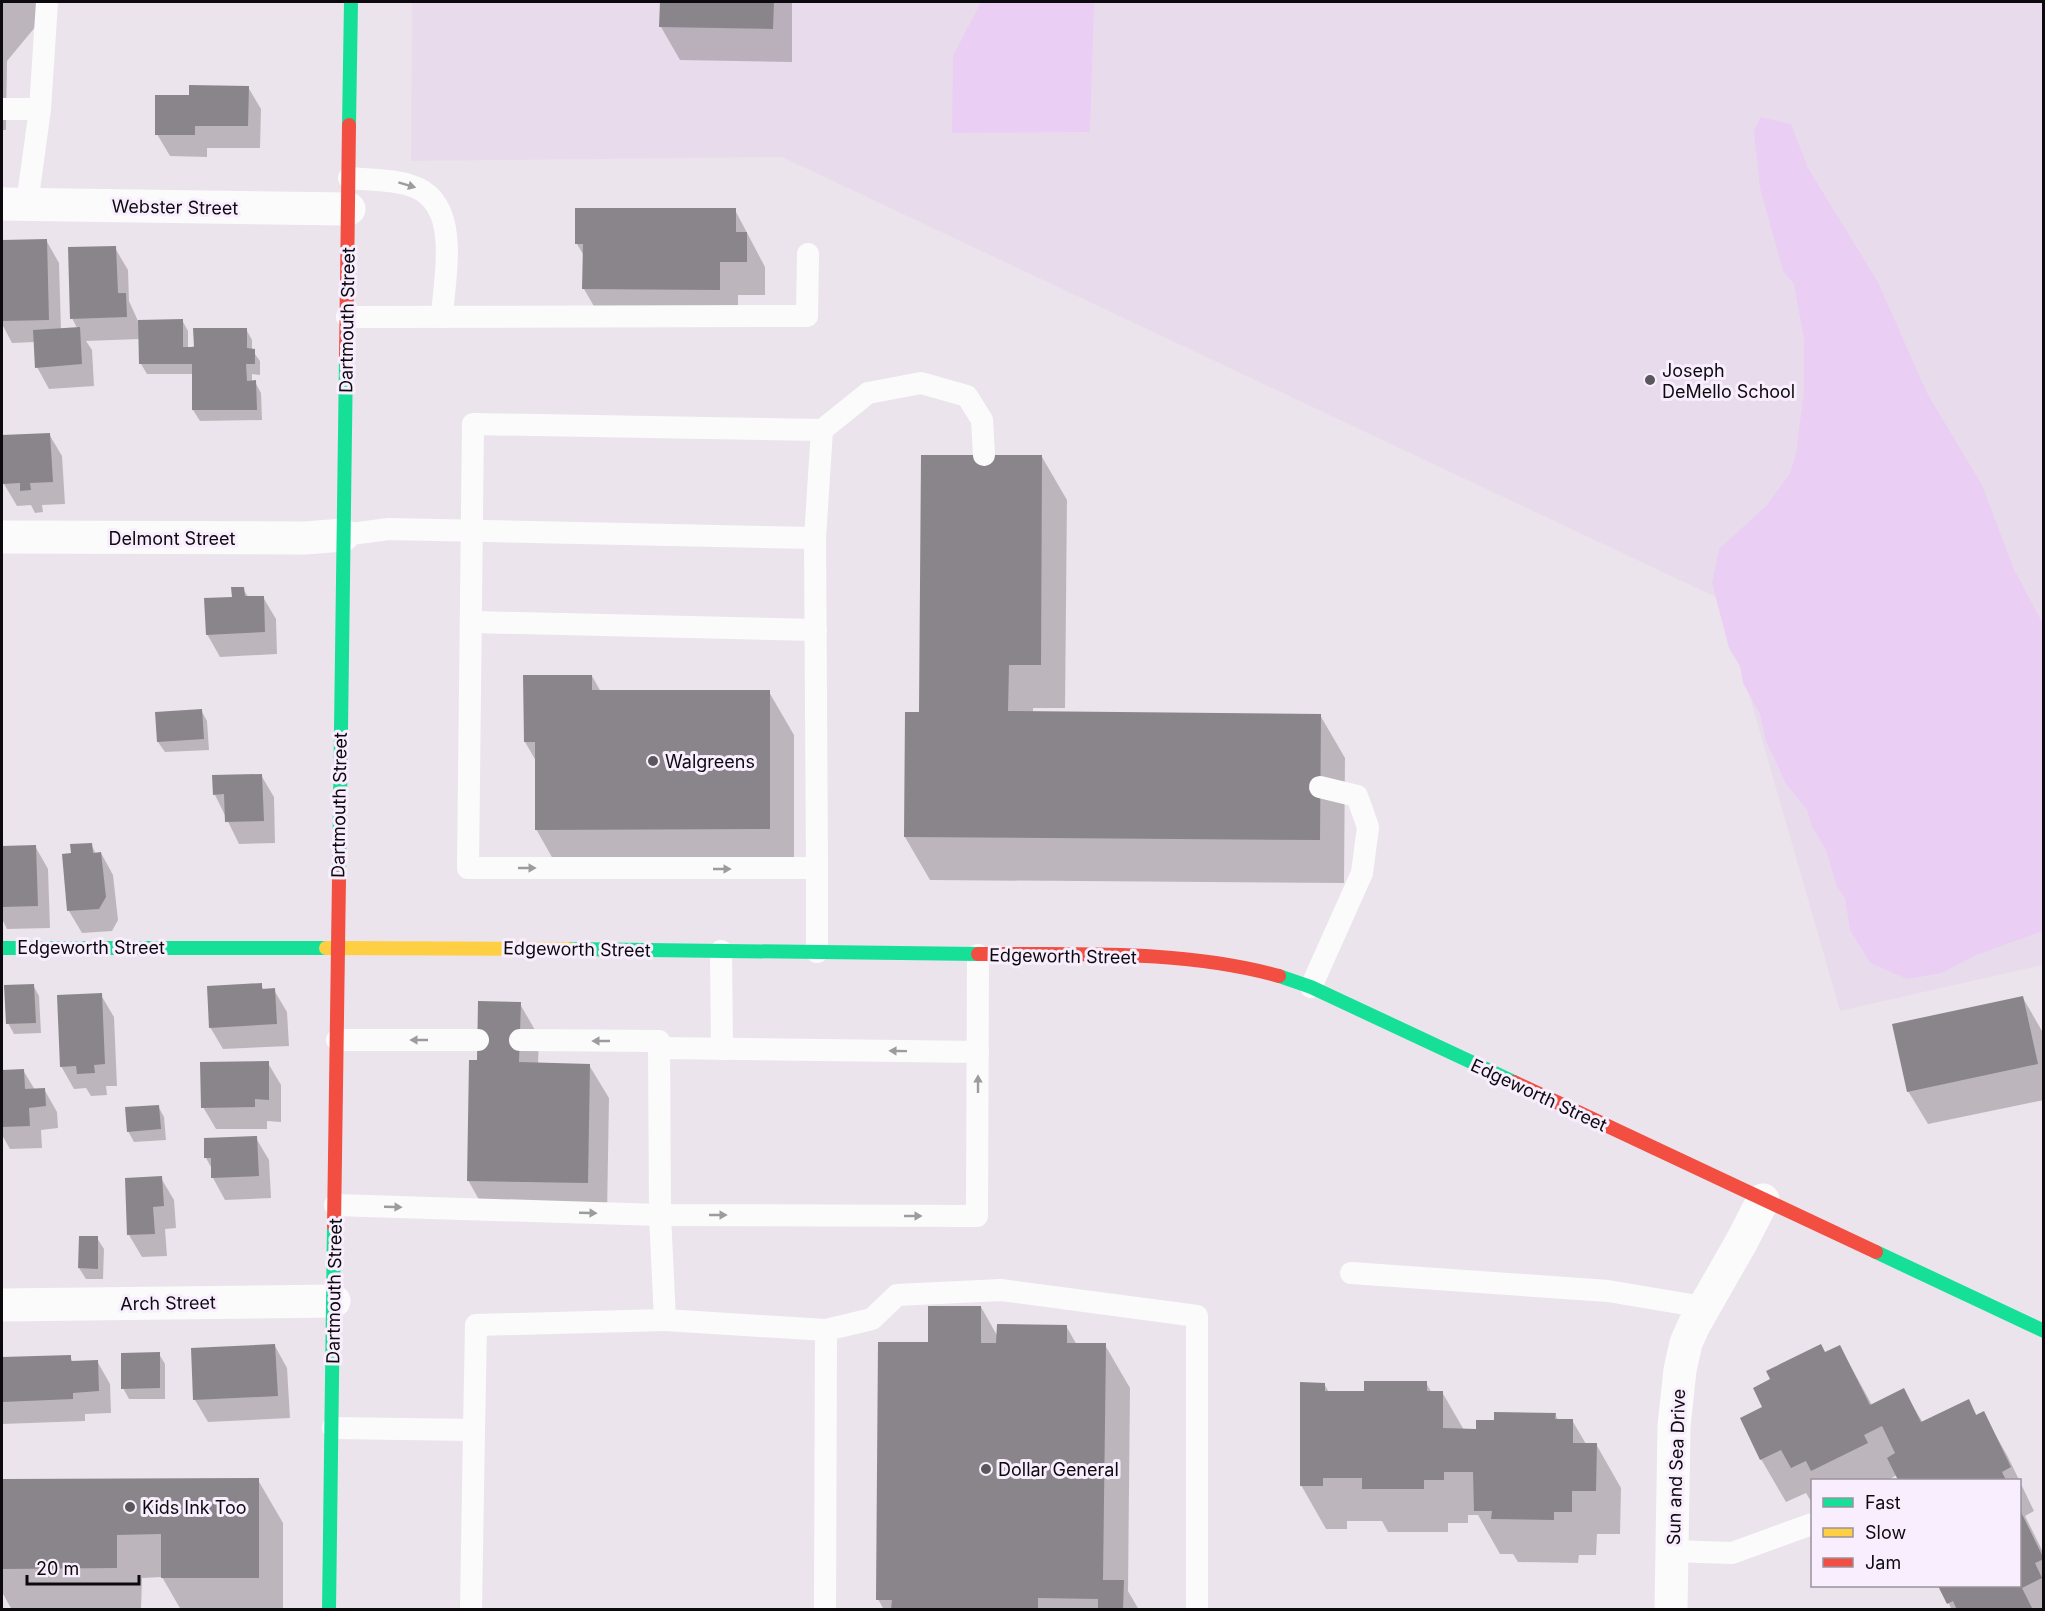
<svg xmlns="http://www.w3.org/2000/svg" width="2045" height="1611" font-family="Inter,sans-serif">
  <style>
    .built { fill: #e8dcec }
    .green { fill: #eacef4 }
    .shadow { fill: #0003 }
    .building { fill: #8a858b }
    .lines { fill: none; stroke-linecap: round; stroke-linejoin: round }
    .lane { stroke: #fcfbfc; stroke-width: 22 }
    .street { stroke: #fcfbfc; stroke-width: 33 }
    .fast { stroke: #16e098; stroke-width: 14 }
    .slow { stroke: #ffcf43; stroke-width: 14 }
    .jam { stroke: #f24e42; stroke-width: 14 }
    .oneway { fill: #9c9b9d }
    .poi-dot { fill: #5b565c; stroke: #f9eefd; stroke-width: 2 }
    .labels { text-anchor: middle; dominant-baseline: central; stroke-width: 6; stroke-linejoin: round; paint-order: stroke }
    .street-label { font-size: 18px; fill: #0d0a0f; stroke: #f9eefd }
    .poi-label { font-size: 18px; fill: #0d0a0f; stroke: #f9eefd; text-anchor: start }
  </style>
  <rect width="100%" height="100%" fill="#ebe4ec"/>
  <polygon class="built" points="412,2 2043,2 2043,965 1840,1011 1722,600 782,157 411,161"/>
  <g class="green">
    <polygon points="981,2 1094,2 1090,132 952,133 953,56"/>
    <polygon points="1761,117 1791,124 1808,168 1878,282 1927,393 1982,485 2014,569 2043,624 2043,931 1976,955 1942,973 1907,979 1870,963 1850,930 1845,898 1837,887 1826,850 1812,827 1807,810 1786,784 1766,741 1760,714 1743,683 1740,666 1729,648 1712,583 1719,549 1766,506 1790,473 1796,453 1804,391 1804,339 1794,284 1783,271 1760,188 1754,131"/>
  </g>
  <g class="shadow">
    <polygon points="2,2 56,2 7,61 6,130 2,130"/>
    <polygon points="661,2 792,2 792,62 680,60 661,27"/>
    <polygon points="248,87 261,109 260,148 207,148 207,157 170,156 157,134 191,96"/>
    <polygon points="735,210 765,267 765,295 738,295 738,323 603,322 584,289 584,256 577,244"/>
    <polygon points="46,240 59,263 61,330 77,328 72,318 115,248 128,270 129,301 138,321 182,320 188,331 188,348 246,329 252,340 252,350 260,361 260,375 252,374 252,382 255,382 261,393 262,420 200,421 193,410 193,374 147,374 141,364 140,339 86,341 92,350 94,386 49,389 37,367 35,342 12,343 2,324 2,241"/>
    <polygon points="49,434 62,456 65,504 42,505 43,512 35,513 31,505 17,506 4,484 2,437"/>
    <polygon points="1042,457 1067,500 1065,708 1033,708 1033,713 1320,715 1345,758 1344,883 930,880 905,837 921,714"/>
    <polygon points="243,589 249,598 263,597 276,619 277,654 220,657 207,634"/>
    <polygon points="592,676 601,692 769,692 794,735 794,872 561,873 536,829 536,761 525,742"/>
    <polygon points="201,710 207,721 209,750 165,752 158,742"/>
    <polygon points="261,775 274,797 275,843 239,844 215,795"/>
    <polygon points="91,844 96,854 101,853 113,875 118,920 112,931 82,933 69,911 64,855 72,854"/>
    <polygon points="35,846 48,869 50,928 7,929 2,919 2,848"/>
    <polygon points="33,985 39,996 41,1033 14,1034 8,1023"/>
    <polygon points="261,985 264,990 274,990 287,1012 289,1046 223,1049 210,1027"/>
    <polygon points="101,995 114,1017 117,1086 106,1086 107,1095 91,1096 86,1088 74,1089 61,1066"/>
    <polygon points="2023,998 2042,1031 2044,1039 2044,1100 1928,1124 1908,1091"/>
    <polygon points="520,1004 539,1037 538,1064 589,1065 609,1098 607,1216 487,1214 468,1180 479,1061"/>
    <polygon points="268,1063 281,1085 281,1122 267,1121 267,1129 216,1129 203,1107"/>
    <polygon points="23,1070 35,1090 44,1089 57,1112 58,1128 41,1130 42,1148 10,1149 2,1135 2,1071"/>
    <polygon points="158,1106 164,1117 166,1140 134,1142 128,1131"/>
    <polygon points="256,1138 269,1160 271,1198 225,1200 213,1178 212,1169 206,1158 205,1139"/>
    <polygon points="161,1178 174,1200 176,1228 165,1229 167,1256 142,1257 129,1235"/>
    <polygon points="81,1237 97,1238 104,1249 103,1279 86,1279 79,1268"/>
    <polygon points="981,1307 998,1337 1066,1326 1077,1345 1105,1345 1130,1388 1128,1591 1139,1610 884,1610 878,1599 929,1344"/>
    <polygon points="275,1346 287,1368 290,1418 208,1422 195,1400 192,1350"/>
    <polygon points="1840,1347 1872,1405 1903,1390 1923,1423 1969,1401 1977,1416 1983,1413 2008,1457 2034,1511 2025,1516 2044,1554 2044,1610 1952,1610 1940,1586 2020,1586 2020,1480 1900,1480 1897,1475 1888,1480 1812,1480 1812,1503 1806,1493 1786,1502 1761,1459 1764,1408 1824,1354"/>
    <polygon points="159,1354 165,1364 165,1399 129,1399 123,1388"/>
    <polygon points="70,1357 73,1362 97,1361 110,1384 111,1413 85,1414 85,1421 2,1424 2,1359"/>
    <polygon points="1426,1383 1432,1393 1442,1392 1464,1430 1478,1430 1496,1422 1555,1414 1558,1420 1572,1420 1586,1444 1596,1444 1621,1488 1620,1534 1597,1534 1596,1555 1579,1555 1578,1563 1518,1562 1513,1554 1500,1554 1478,1515 1468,1515 1468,1523 1448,1523 1448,1532 1388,1532 1382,1521 1347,1521 1347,1529 1326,1529 1301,1485 1324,1384 1329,1392 1365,1393"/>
    <polygon points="2,1480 258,1480 283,1523 283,1610 181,1610 162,1577 142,1578 141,1610 12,1610 2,1592"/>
  </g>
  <g class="building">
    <polygon points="660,2 774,2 773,29 659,27"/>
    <polygon points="189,85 249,86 248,126 195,126 195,135 155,135 155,95 189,95"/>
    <polygon points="575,208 736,208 736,232 747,232 747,262 720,262 720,290 582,289 583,244 575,244"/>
    <polygon points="47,239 49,320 2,321 2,240"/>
    <polygon points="116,246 118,293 126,293 127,317 70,319 68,247"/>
    <polygon points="183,319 183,347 194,347 193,328 247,328 247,348 255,349 255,364 246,364 247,381 256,380 257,410 192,410 192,364 139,364 138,320"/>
    <polygon points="80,327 82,364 35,368 33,330"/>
    <polygon points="50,433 53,482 30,483 31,490 20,491 20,483 3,484 2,435"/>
    <polygon points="921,455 1042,455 1041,665 1009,665 1008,711 1321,714 1320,840 904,837 905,712 919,712"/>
    <polygon points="231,587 244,587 245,596 264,596 265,632 206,635 204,598 232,597"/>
    <polygon points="523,675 592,675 592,690 770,690 770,829 535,830 535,742 524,742"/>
    <polygon points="202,709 204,739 157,742 155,712"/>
    <polygon points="262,774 264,821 225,822 224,794 213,795 212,775"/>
    <polygon points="92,843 93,853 101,852 106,897 99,909 67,911 62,854 71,853 70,844"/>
    <polygon points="36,845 38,906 2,907 2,846"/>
    <polygon points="262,983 262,989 275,988 277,1024 209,1028 207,986"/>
    <polygon points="34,984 36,1023 6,1024 4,985"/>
    <polygon points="102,993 105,1064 94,1065 95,1073 77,1074 76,1066 60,1067 57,995"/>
    <polygon points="2023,996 2038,1064 1907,1092 1892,1024"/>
    <polygon points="478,1001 521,1002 519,1062 590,1064 588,1183 467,1181 469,1060 477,1060"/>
    <polygon points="269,1061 269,1100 255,1099 255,1107 201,1108 200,1062"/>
    <polygon points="24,1069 25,1089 45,1088 46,1106 29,1108 30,1126 2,1127 2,1070"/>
    <polygon points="159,1105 161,1129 127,1132 125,1107"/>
    <polygon points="257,1136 259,1176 211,1178 211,1158 204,1158 204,1138"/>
    <polygon points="162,1176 164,1206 153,1207 155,1234 127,1235 125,1178"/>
    <polygon points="79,1236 98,1236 98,1269 78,1268"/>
    <polygon points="928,1306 981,1306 981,1343 996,1343 997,1324 1067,1325 1067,1343 1106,1343 1103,1580 1124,1580 1123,1610 1098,1610 1098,1599 1038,1598 1038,1610 891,1610 892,1600 876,1600 878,1342 928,1342"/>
    <polygon points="275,1344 278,1396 193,1400 191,1348"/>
    <polygon points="1821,1344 1825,1352 1840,1345 1870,1405 1904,1388 1921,1422 1969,1399 1976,1415 1984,1411 2011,1467 2002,1472 2006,1480 1898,1480 1887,1458 1895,1453 1882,1426 1864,1435 1868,1443 1811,1471 1806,1461 1791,1468 1781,1450 1760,1460 1740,1418 1762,1407 1753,1388 1770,1379 1766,1371"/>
    <polygon points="160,1352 160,1388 121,1389 121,1353"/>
    <polygon points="71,1355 71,1361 98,1360 99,1391 73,1393 73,1399 2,1402 2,1357"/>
    <polygon points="1364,1381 1427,1381 1427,1391 1443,1391 1443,1428 1476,1429 1476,1420 1494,1420 1494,1412 1556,1413 1555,1419 1573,1419 1573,1443 1597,1443 1596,1491 1572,1491 1572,1512 1554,1512 1554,1520 1491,1519 1492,1511 1474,1511 1473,1472 1444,1472 1444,1480 1424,1480 1424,1489 1362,1489 1362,1478 1323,1478 1323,1486 1300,1486 1300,1382 1325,1383 1325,1391 1364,1391"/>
    <polygon points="259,1478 259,1578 161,1578 161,1534 117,1535 117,1568 2,1569 2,1479"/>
    <polygon points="2020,1510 2044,1559 2035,1563 2042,1578 2022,1588 2033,1610 1957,1610 1953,1601 1947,1604 1938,1586 2020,1586"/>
  </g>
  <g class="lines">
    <g class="lane">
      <polyline points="2,109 40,109"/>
      <path d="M349,178C369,180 390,179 409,185C463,200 444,276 442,317"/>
      <polyline points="27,204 40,109 47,2"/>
      <polyline points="347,317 807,316 808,254"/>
      <polyline points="822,430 868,393 921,383 967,396 982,420 984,455"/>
      <polyline points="343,535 389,529 815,538 822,430 473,424 468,868 817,868 817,952"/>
      <polyline points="815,538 817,868"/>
      <polyline points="472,622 816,630"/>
      <polyline points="721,951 722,1049"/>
      <polyline points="1311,987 1362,873 1368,827 1357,796 1320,787"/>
      <polyline points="337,1040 478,1040"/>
      <polyline points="520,1040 659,1041 660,1215 665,1320 826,1330 825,1610"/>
      <polyline points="659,1048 978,1052"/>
      <polyline points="335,1205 660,1215 977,1216 978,955"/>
      <polyline points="1351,1273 1608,1291 1703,1307"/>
      <polyline points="826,1330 872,1319 897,1295 1001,1290 1197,1316 1197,1610"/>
      <polyline points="333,1428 474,1430 476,1325 665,1320"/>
      <polyline points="1672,1551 1732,1553 1812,1524"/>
      <polyline points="471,1610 474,1430"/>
    </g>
    <g class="street">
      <polyline points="2,204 349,209"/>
      <polyline points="2,537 305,538 343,535"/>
      <polyline points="2,1305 334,1301"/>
      <polyline points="1671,1610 1674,1426 1680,1370 1686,1343 1694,1325 1742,1241 1763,1200"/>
    </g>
    <g class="fast">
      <polyline points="349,125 351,2"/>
      <polyline points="339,878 346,358"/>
      <polyline points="2,948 326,948"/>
      <polyline points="569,949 978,954"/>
      <polyline points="1279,976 1311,987 1514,1082"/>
      <polyline points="1876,1252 2044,1331"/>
      <polyline points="329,1610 334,1226"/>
    </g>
    <polyline class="slow" points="326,948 569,949"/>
    <g class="jam">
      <polyline points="346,358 349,125"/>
      <path d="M978,954C1077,955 1182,949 1279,976"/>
      <polyline points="1514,1082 1876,1252"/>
      <polyline points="334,1226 339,878"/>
    </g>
  </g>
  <defs><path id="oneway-solid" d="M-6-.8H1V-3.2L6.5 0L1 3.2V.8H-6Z" transform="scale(1.5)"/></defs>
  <g class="oneway">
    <use href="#oneway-solid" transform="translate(407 185) rotate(17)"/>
    <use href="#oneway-solid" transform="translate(527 868)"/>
    <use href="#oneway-solid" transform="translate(722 869)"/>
    <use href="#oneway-solid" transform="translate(419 1040) rotate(-180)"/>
    <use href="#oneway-solid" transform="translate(601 1041) rotate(-180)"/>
    <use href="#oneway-solid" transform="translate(898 1051) rotate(-179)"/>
    <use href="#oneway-solid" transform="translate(978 1084) rotate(-90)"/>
    <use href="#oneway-solid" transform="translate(393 1207) rotate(2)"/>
    <use href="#oneway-solid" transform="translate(588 1213) rotate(2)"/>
    <use href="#oneway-solid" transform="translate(718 1215)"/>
    <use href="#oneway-solid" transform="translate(913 1216)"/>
  </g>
  <g class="poi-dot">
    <circle cx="1650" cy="380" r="6"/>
    <circle cx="653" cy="761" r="6"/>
    <circle cx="986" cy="1469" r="6"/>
    <circle cx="130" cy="1507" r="6"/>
  </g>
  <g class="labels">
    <g class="street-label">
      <text transform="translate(175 207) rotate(1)">Webster Street</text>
      <text transform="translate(347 320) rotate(-89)">Dartmouth Street</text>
      <text x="172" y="538">Delmont Street</text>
      <text transform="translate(339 805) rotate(-89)">Dartmouth Street</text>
      <text x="91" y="947">Edgeworth Street</text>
      <text transform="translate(577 949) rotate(1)">Edgeworth Street</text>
      <text transform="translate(1063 956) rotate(1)">Edgeworth Street</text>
      <text transform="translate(1539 1095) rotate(25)">Edgeworth Street</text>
      <text transform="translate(334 1291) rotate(-89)">Dartmouth Street</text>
      <text transform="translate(168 1303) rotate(-1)">Arch Street</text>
      <text transform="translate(1676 1467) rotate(-88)">Sun and Sea Drive</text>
    </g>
    <g class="poi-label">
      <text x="1662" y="370">Joseph<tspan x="1662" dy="21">DeMello School</tspan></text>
      <text x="665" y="761">Walgreens</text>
      <text x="998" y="1469">Dollar General</text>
      <text x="142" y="1507">Kids Ink Too</text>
    </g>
  </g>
  <rect width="2045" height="1611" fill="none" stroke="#0d0a0f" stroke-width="6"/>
  <rect x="1811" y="1479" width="210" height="108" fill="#f9eefd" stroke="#9b939e" stroke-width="1.5"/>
  <rect x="1823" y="1498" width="30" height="9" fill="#16e098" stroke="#9b939e" stroke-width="1.5"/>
  <text x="1865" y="1509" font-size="18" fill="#0d0a0f">Fast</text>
  <rect x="1823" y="1528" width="30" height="9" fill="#ffcf43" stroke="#9b939e" stroke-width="1.5"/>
  <text x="1865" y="1539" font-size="18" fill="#0d0a0f">Slow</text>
  <rect x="1823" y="1558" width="30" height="9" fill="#f24e42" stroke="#9b939e" stroke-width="1.5"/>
  <text x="1865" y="1569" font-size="18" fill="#0d0a0f">Jam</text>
  <path d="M27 1575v9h112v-9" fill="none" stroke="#0d0a0f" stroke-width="3"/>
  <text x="36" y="1575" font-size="18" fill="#0d0a0f" stroke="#f9eefd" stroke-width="4.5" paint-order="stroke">20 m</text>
</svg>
